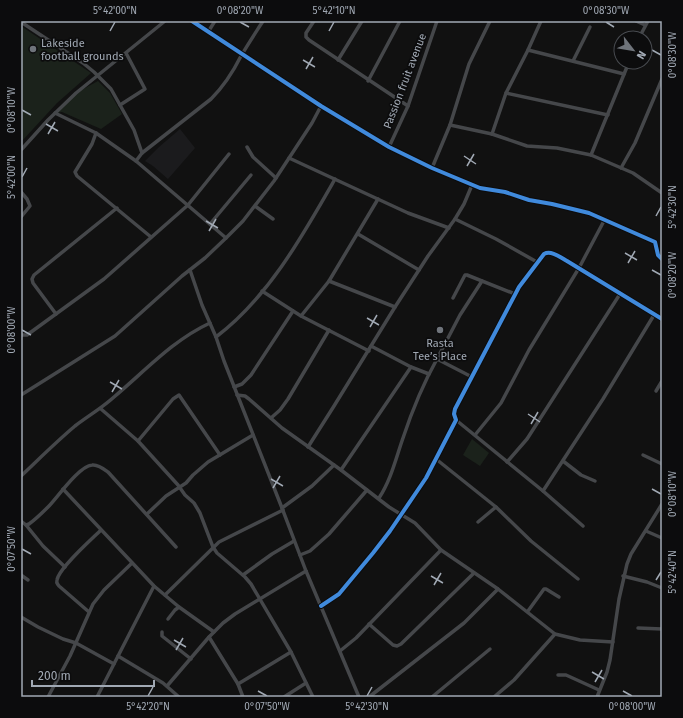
<svg xmlns="http://www.w3.org/2000/svg" width="683" height="718" font-family="'Fira Sans',sans-serif">
  <style>
    .built { fill: #1b1b1d }
    .green { fill: #1b221b }
    .lines { fill: none; stroke-linecap: round; stroke-linejoin: round }
    .minor { stroke: #45474a; stroke-width: 3.5 }
    .cycleway-casing { stroke: #0c0c0d; stroke-width: 6 }
    .cycleway { stroke: #408adc; stroke-width: 4 }
    .ticks { fill: none; stroke: #a1a9b4; stroke-width: 1.5 }
    .poi-dot { fill: #6f747b; stroke: #0c0c0d; stroke-width: 1.5 }
    .labels { text-anchor: middle; dominant-baseline: central; stroke-width: 3.5; stroke-linejoin: round; paint-order: stroke }
    .poi-label { font-size: 11px; fill: #a1a9b4; stroke: #0c0c0d; text-anchor: start }
    .street-label { font-size: 11px; fill: #a1a9b4; stroke: #0c0c0d }
    .neatline { fill: none; stroke: #a1a9b4; stroke-width: 1.5 }
    .ticks-label { font-size: 10px; text-anchor: middle; fill: #a1a9b4 }
  </style>
  <rect width="100%" height="100%" fill="#111"/>
  <polygon class="built" points="180,129 195,148 168,179 153,166 145,161 159,147"/>
  <g class="green">
    <polygon points="21,26 91,73 57,103 21,142"/>
    <polygon points="98,81 110,93 122,114 101,129 62,112 55,113 76,93"/>
    <polygon points="472,439 489,453 480,466 463,455"/>
  </g>
  <g class="lines">
    <g class="minor">
      <polyline points="192,21 321,106 389,147 432,168 480,188 505,192 529,200 552,204 589,213 655,242 658,255 662,259"/>
      <polyline points="314,21 306,33 306,37 309,40 408,106"/>
      <polyline points="636,21 645,25"/>
      <polyline points="21,22 83,63 94,72 111,89 134,130 142,153"/>
      <polyline points="208,32 215,21"/>
      <polyline points="639,38 648,21"/>
      <polyline points="528,50 624,74"/>
      <polyline points="338,60 362,21"/>
      <polyline points="573,61 590,27"/>
      <polyline points="368,81 400,21"/>
      <polyline points="506,93 608,115"/>
      <polyline points="120,105 145,89 126,53"/>
      <polyline points="55,113 96,133 136,161 226,238"/>
      <polyline points="450,125 492,134 527,146 557,148 591,155 633,173 662,193"/>
      <polyline points="96,133 92,144 75,172 77,176 151,237"/>
      <polyline points="492,134 506,93 528,50 541,21"/>
      <polyline points="247,147 253,157 276,178"/>
      <polyline points="389,147 408,106 437,21"/>
      <polyline points="21,150 48,120 76,93 165,21"/>
      <polyline points="591,155 629,62"/>
      <polyline points="289,158 408,213 449,228"/>
      <path d="M136,161L142,153L211,99C224,86 233,72 241,56C248,44 256,32 263,21"/>
      <polyline points="432,168 450,125 469,64 490,21"/>
      <polyline points="621,168 635,143 662,79"/>
      <polyline points="21,192 27,199 30,206 21,217"/>
      <polyline points="255,206 273,219"/>
      <polyline points="455,219 496,239 537,262"/>
      <polyline points="210,224 251,175"/>
      <polyline points="358,234 419,270"/>
      <polyline points="190,270 202,305 216,337 224,361 282,508 306,571 359,697"/>
      <polyline points="329,281 395,307"/>
      <polyline points="262,291 301,316 369,351"/>
      <polyline points="453,298 465,275 467,275 515,294"/>
      <polyline points="56,314 33,283 32,279 34,275 117,208"/>
      <polyline points="301,316 329,281 378,199"/>
      <polyline points="21,335 27,335 104,279 188,205 229,154"/>
      <path d="M216,337C268,298 303,235 335,179"/>
      <polyline points="371,346 411,367 429,374"/>
      <polyline points="437,359 460,315 482,281"/>
      <polyline points="234,387 242,384 251,375 293,311"/>
      <polyline points="656,391 662,381"/>
      <polyline points="21,395 115,336 182,276 205,258 226,238 243,221 274,181 312,123 321,106"/>
      <polyline points="237,395 245,396 249,399 282,428 341,470 389,507 415,523 441,550 498,589 555,634 580,640 613,642"/>
      <polyline points="101,409 138,441 178,485 185,495 194,503 200,513 213,547 217,553 245,577 251,584 291,652 313,697"/>
      <polyline points="271,418 280,410 288,399 329,330"/>
      <polyline points="456,420 543,491 583,526"/>
      <polyline points="475,435 501,403 529,350 579,268 605,219"/>
      <polyline points="138,441 173,399 179,395 220,455"/>
      <polyline points="308,447 334,406 395,307 428,256 455,219 464,204 472,185"/>
      <polyline points="643,455 662,464"/>
      <polyline points="436,459 496,507 531,541 578,579"/>
      <polyline points="563,461 581,475 595,481"/>
      <polyline points="507,462 527,439 620,294"/>
      <polyline points="341,470 411,367"/>
      <path d="M21,476C39,459 56,442 75,426C88,416 102,408 114,397C145,371 173,340 210,323"/>
      <polyline points="63,489 154,586 179,607 214,632"/>
      <polyline points="543,491 603,399 654,315"/>
      <path d="M379,498C391,480 396,458 403,438C412,411 423,384 437,359L472,377"/>
      <polyline points="282,508 312,486 334,465"/>
      <polyline points="147,514 166,496 186,483 193,475 208,462 253,435"/>
      <polyline points="21,521 26,525 43,546 65,567"/>
      <polyline points="478,522 496,507"/>
      <path d="M26,525L29,524C36,519 42,513 48,507C57,498 79,466 92,465C98,464 104,469 108,472L176,547"/>
      <polyline points="646,531 662,538"/>
      <polyline points="300,555 310,551 329,534 367,490"/>
      <polyline points="21,575 28,580"/>
      <polyline points="243,575 272,554 294,541"/>
      <polyline points="623,576 647,582 662,588"/>
      <polyline points="165,595 219,542 283,510"/>
      <path d="M321,606L339,594L373,553L390,531L426,478L456,420L454,414L455,409L519,287L544,254C551,250 560,257 567,261L662,319"/>
      <polyline points="528,611 544,589 546,589 559,597"/>
      <path d="M89,612L59,586C57,583 56,583 57,580C59,568 92,539 101,530"/>
      <polyline points="21,617 38,627 63,639 76,643 114,664"/>
      <polyline points="168,619 175,610 179,607"/>
      <polyline points="369,624 393,645 397,646 401,644 474,573"/>
      <polyline points="638,628 662,629"/>
      <polyline points="162,632 162,636 191,659"/>
      <polyline points="209,637 238,684 243,697"/>
      <polyline points="340,651 356,638 441,550"/>
      <polyline points="118,656 163,683 179,697"/>
      <polyline points="558,675 566,675 599,690"/>
      <polyline points="238,684 291,652"/>
      <polyline points="167,686 209,637 223,623 235,614 306,571"/>
      <polyline points="48,697 70,656 93,604 104,590 132,563"/>
      <polyline points="97,697 154,586"/>
      <polyline points="284,697 306,683"/>
      <polyline points="369,697 464,623 498,589"/>
      <polyline points="432,697 490,649"/>
      <polyline points="494,697 514,680 555,634"/>
      <polyline points="597,697 607,672 610,660 619,599 627,564 631,554 662,504"/>
    </g>
    <defs>
      <g id="cycleway">
        <polyline points="192,21 321,106 389,147 432,168 480,188 505,192 529,200 552,204 589,213 655,242 658,255 662,259"/>
        <path d="M321,606L339,594L373,553L390,531L426,478L456,420L454,414L455,409L519,287L544,254C551,250 560,257 567,261L662,319"/>
      </g>
    </defs>
    <use href="#cycleway" class="cycleway-casing"/>
    <use href="#cycleway" class="cycleway"/>
  </g>
  <path class="ticks" d="M240,22L249,27M606,22L614,27M110,31L115,22M329,31L334,22M652,50L661,55M303,60L315,67M306,69L313,57M22,110L31,115M46,124L58,131M48,134L55,122M464,156L476,164M467,166L474,154M22,177L27,168M656,216L661,207M206,221L218,228M209,231L216,219M625,253L637,260M628,263L635,251M652,270L661,275M367,318L379,325M370,327L377,315M22,330L31,335M110,382L122,389M112,392L119,380M528,414L540,422M531,424L538,412M271,479L283,486M273,488L280,476M652,489L661,494M22,549L31,554M431,576L443,583M656,580L661,572M434,585L441,573M174,640L186,647M176,650L183,638M592,672L604,679M595,682L602,670M258,691L267,696M623,691L632,696M148,696L153,687M367,696L372,687"/>
  <g class="poi-dot">
    <circle cx="33" cy="49" r="4"/>
    <circle cx="440" cy="330" r="4"/>
  </g>
  <g class="labels">
    <g class="poi-label">
      <text x="41" y="43">Lakeside<tspan x="41" dy="13">football grounds</tspan></text>
      <text x="440" y="343" text-anchor="middle">Rasta<tspan x="440" dy="13">Tee’s Place</tspan></text>
    </g>
    <g class="street-label">
      <text transform="translate(405 81) rotate(-69)">Passion fruit avenue</text>
    </g>
  </g>
  <rect width="683" height="718" fill="none" stroke="#0c0c0d" stroke-width="44"/>
  <g transform="translate(633 50) rotate(121)"><circle r="19" fill="#0c0c0d" stroke="#484b50"/>
  <path d="M0-3L7 15L0 10L-7 15Z" fill="#6f747b"/>
  <text y="-6" font-size="11" font-weight="bold" text-anchor="middle" fill="#a1a9b4">N</text>
  </g>
  <path d="M32 680v6h122v-6" fill="none" stroke="#a1a9b4" stroke-width="2"/>
  <text x="38" y="680" font-size="12" fill="#a1a9b4" stroke="#0c0c0d" stroke-width="3" paint-order="stroke">200 m</text>
  <rect x="22" y="22" width="639" height="674" class="neatline"/>
  <g class="ticks-label">
    <text x="115" y="14">5°42'00"N</text>
    <text x="240" y="14">0°08'20"W</text>
    <text x="334" y="14">5°42'10"N</text>
    <text x="606" y="14">0°08'30"W</text>
    <text transform="translate(672 55) rotate(-90)" y="4">0°08'30"W</text>
    <text transform="translate(11 110) rotate(-90)" y="4">0°08'10"W</text>
    <text transform="translate(11 177) rotate(-90)" y="4">5°42'00"N</text>
    <text transform="translate(672 207) rotate(-90)" y="4">5°42'30"N</text>
    <text transform="translate(672 275) rotate(-90)" y="4">0°08'20"W</text>
    <text transform="translate(11 330) rotate(-90)" y="4">0°08'00"W</text>
    <text transform="translate(672 494) rotate(-90)" y="4">0°08'10"W</text>
    <text transform="translate(11 549) rotate(-90)" y="4">0°07'50"W</text>
    <text transform="translate(672 572) rotate(-90)" y="4">5°42'40"N</text>
    <text x="148" y="710">5°42'20"N</text>
    <text x="267" y="710">0°07'50"W</text>
    <text x="367" y="710">5°42'30"N</text>
    <text x="632" y="710">0°08'00"W</text>
  </g>
</svg>
